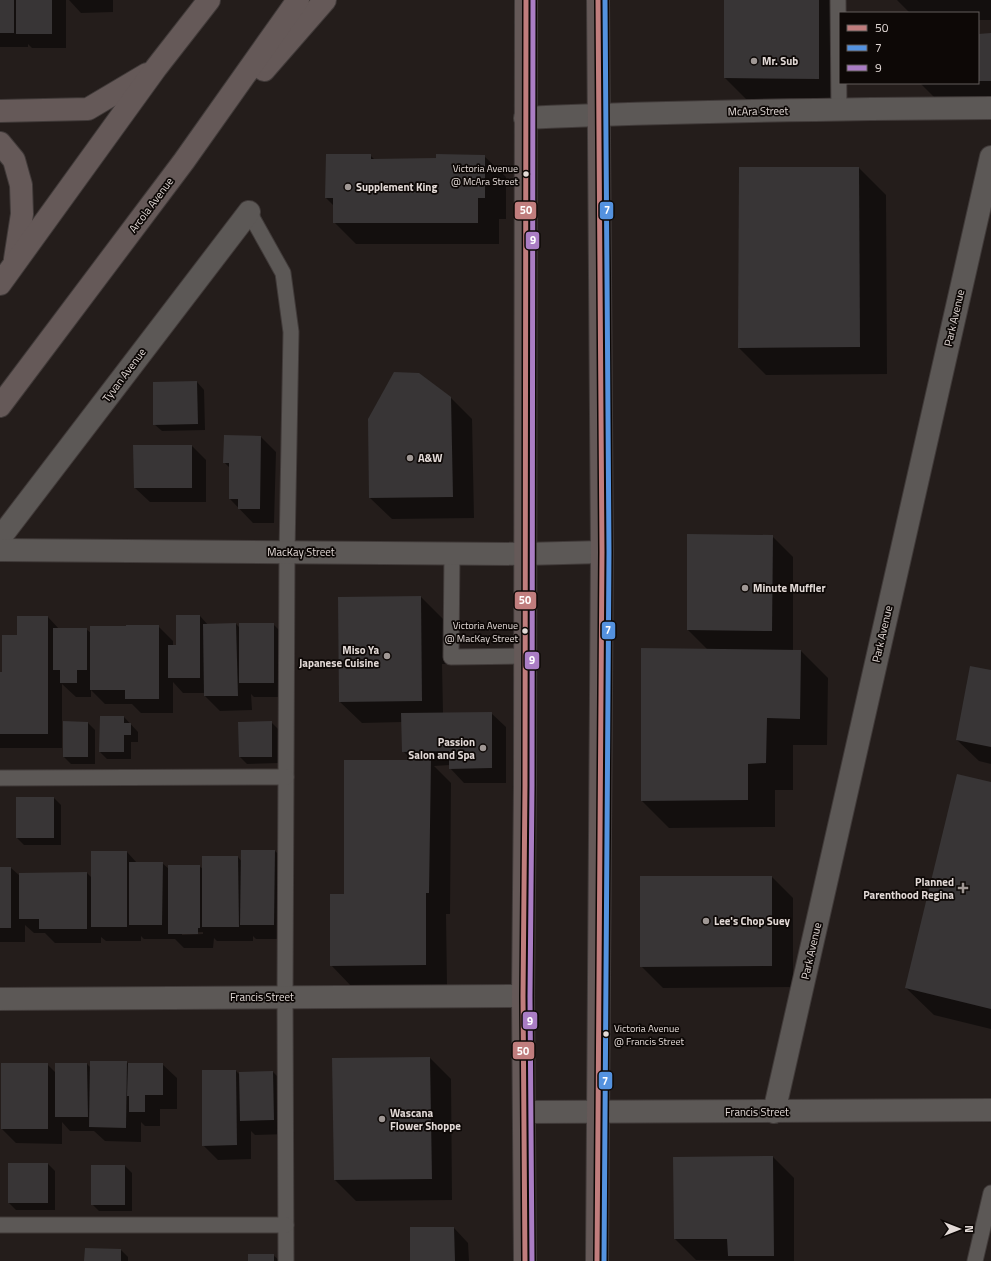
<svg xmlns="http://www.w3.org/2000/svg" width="991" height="1261" font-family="'Titillium Web',sans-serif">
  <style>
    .shadow { fill: #0007; fill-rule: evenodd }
    .building { fill: #383536 }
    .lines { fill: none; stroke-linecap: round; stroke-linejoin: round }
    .lane-casing { stroke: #403a39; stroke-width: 17 }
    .street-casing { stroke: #403a39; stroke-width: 24 }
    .primary-casing { stroke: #403a39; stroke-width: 24 }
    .lane { stroke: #5c5856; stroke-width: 15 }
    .street { stroke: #5c5856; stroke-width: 22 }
    .primary { stroke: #655958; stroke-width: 22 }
    .bus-1-casing { stroke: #0d0806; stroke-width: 8 }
    .bus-2-casing { stroke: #0d0806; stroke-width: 8 }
    .bus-3-casing { stroke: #0d0806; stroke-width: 8 }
    .bus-1 { stroke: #c07d7d; stroke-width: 5 }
    .bus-2 { stroke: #5492df; stroke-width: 5 }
    .bus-3 { stroke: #aa7dc4; stroke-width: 5 }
    .poi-dot { fill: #a09895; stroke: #0d0806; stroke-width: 1.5 }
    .bus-dot { fill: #e3dad7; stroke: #0d0806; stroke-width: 1.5 }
    .labels { text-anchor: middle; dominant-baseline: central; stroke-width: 3.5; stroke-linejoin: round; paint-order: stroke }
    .bus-label { font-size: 10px; fill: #e3dad7; stroke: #0d0806; text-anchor: end }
    .poi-label { font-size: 11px; font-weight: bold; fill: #e3dad7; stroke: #0d0806; text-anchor: start }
    .street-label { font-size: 11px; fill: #e3dad7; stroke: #0d0806 }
    .line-badge { stroke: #0d0806; stroke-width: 1.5 }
    .badge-label { font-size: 11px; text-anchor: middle; font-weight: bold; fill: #fff }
  </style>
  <rect width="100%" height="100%" fill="#241d1b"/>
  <g class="shadow">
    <polygon points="0,0 66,0 66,48 32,48 28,44 28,47 0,47"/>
    <polygon points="69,0 113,0 113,12 81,13"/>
    <polygon points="725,0 840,0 840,100 746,99 725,78"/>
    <polygon points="897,0 991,0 991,20 978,20 978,13 910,13"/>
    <polygon points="991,34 991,107 945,108 920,83 978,83 978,35"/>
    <polygon points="370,155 375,160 437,159 484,156 506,177 506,219 499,219 499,244 356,244 334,222 334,206 326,198"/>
    <polygon points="859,168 886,195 887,374 766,375 739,348"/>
    <polygon points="197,382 204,390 205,430 162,431 154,424"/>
    <polygon points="450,397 472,419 474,518 392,519 370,498"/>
    <polygon points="261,437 276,452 274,523 253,523 230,499 230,468 224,462"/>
    <polygon points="192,446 206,460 206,502 150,502 135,488"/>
    <polygon points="772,536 793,557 793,651 801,651 828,678 827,745 793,745 793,790 775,790 775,827 669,828 642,801 708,650 688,630"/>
    <polygon points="421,597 448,624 448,664 442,664 443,713 491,713 506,727 506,783 464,783 450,768 450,765 434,766 451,783 450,914 446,914 447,986 352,987 331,965 345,895 413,761 403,751 402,722 362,723 340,702"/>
    <polygon points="200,616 208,625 236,624 240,628 273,624 288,639 288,697 254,697 251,694 252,710 220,711 205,696 205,693 183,693 173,682 173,713 141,713 132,704 105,704 91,690 91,697 76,697 62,684 62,748 0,748 0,673 3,673 18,636 48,617 59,629 86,629 91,633 158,626 173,641 173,646 177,646"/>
    <polygon points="991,671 991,764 979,761 957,740"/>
    <polygon points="124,717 138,732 138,742 131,742 131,759 107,759 100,752"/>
    <polygon points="271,722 278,729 279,763 247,764 240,757"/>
    <polygon points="88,723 95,730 95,764 71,764 64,757"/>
    <polygon points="991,783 991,1029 934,1015 906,988"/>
    <polygon points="54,798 61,805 61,845 24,845 17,838"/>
    <path d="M242,851H275L290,865L289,939H256L253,936V941H217L214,938L213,948H184L175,939H144L141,936V941H106L101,937V943H55L45,933H34L25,925V942H0V868H11L20,876L87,873L92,878L127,852L137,863H162L169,869L199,866L203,869L238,857L242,862ZM203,932V934L182,935V933Z"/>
    <polygon points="772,877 793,898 793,987 663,988 641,966"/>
    <polygon points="430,1058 451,1079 452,1200 356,1201 335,1180"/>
    <polygon points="127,1062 128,1064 162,1064 177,1078 177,1109 160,1109 160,1126 145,1126 141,1122 141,1142 105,1141 94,1131 70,1131 62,1122 62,1144 16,1143 2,1129 47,1064 56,1073 87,1064 90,1067"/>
    <polygon points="203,1071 236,1071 240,1075 273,1072 287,1086 288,1134 255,1135 251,1131 251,1159 218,1160 203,1145"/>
    <polygon points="773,1157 794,1178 794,1261 696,1260 675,1239"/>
    <polygon points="48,1164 55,1171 55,1210 16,1210 9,1203"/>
    <polygon points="125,1166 132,1173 132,1211 99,1211 92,1204"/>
    <polygon points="454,1228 468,1243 469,1261 411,1261"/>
    <polygon points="121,1250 128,1257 128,1261 85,1261"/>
    <polygon points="273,1255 280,1261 249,1261"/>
  </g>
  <g class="building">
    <rect x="0" y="0" width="14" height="33"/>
    <rect x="16" y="0" width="36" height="34"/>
    <polygon points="724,0 819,0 819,79 724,78"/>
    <polygon points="991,33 991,81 978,81 978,34"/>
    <polygon points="326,154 371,154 371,159 436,158 436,154 485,155 485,198 478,198 478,223 333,223 333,198 325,198"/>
    <polygon points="739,167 859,167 860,347 738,348"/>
    <polygon points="394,372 419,373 451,397 453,497 369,498 368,419"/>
    <polygon points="197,381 198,424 153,425 153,382"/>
    <polygon points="224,435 261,436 260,509 238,509 238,499 229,499 229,463 223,463"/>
    <polygon points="133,445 192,445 192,488 134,488"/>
    <polygon points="687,534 773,535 772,631 687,630"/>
    <polygon points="421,596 422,701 339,702 338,597"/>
    <polygon points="176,615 200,615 200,678 168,678 168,645 176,645"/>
    <polygon points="17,616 48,616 48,734 0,734 0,672 2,672 2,635 17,635"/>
    <polygon points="236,623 238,696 204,696 203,624"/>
    <rect x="239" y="623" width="35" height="60"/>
    <polygon points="126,625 159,625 159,699 125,699 125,690 90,690 90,626 126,626"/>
    <polygon points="53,628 87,628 87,670 77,670 77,683 60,683 60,670 53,670"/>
    <polygon points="641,648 801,650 800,719 767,718 766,763 748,764 748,800 641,801"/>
    <polygon points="970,666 991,670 991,747 956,740"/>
    <polygon points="492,712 492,768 449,769 449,751 402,752 401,713"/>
    <polygon points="100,716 124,716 124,723 131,723 131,735 124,735 124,752 99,752"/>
    <polygon points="63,721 88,722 88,757 63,757"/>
    <polygon points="272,721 272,757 239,757 238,722"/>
    <polygon points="344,760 431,760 429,893 426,893 426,965 330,966 330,894 344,894"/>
    <polygon points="957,774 991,782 991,1009 905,988"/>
    <rect x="16" y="797" width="38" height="41"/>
    <polygon points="241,850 275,850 274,925 240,925"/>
    <rect x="91" y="851" width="36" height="76"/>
    <polygon points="202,856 238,856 239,927 202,927"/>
    <polygon points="129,862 163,862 162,925 129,925"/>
    <polygon points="168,865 200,865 200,928 198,928 198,934 168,934"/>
    <rect x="0" y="867" width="11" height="61"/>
    <polygon points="87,872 87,929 39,929 39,919 19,919 19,873"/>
    <polygon points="640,876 772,876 772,966 640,967"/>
    <polygon points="430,1057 432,1179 334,1180 332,1058"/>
    <polygon points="90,1061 127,1061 126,1128 89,1127"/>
    <rect x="1" y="1063" width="47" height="66"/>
    <polygon points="55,1063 87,1063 88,1117 55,1117"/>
    <polygon points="128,1063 163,1063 163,1095 145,1095 145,1112 129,1112 129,1096 127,1096"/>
    <polygon points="202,1070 236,1070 237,1145 202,1146"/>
    <polygon points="273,1071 274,1120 240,1121 239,1072"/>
    <polygon points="773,1156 774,1256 728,1256 727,1239 674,1239 673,1157"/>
    <rect x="8" y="1163" width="40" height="40"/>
    <rect x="91" y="1165" width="34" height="40"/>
    <polygon points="410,1227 454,1227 455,1261 410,1261"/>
    <polygon points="85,1248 121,1249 121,1261 84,1261"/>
    <rect x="248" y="1254" width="26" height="7"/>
  </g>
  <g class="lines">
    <defs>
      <g id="lane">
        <polyline points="838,0 839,109"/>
        <polyline points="249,212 283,273 291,332 287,552 285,997 286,1261"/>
        <polyline points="452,553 451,657 525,656"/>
        <polyline points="0,778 286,777"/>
        <polyline points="0,1225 286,1225"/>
        <polyline points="975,1261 991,1193"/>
      </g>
      <g id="street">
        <path d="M525,118C680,111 836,109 991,108"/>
        <polyline points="0,538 249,212"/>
        <polyline points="0,550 525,554 602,552"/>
        <polyline points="0,999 523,996"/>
        <polyline points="524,1112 991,1110"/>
        <polyline points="774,1112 991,157"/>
      </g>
      <g id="primary">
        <polyline points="264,70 325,0"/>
        <polyline points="0,111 88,109 147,74"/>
        <polyline points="0,143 14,160 21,185 22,214 15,259"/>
        <polyline points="0,284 156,68 209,0"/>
        <polyline points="0,406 184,161 298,0"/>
        <polyline points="525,1261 523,996 525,786 526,0"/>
        <polyline points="597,1261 602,552 598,0"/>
      </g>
    </defs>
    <use href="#lane" class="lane-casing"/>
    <use href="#street" class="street-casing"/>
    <use href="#primary" class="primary-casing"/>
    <use href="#lane" class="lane"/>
    <use href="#street" class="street"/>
    <use href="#primary" class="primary"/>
    <defs>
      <g id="bus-1">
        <polyline points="525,1261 523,996 525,786 526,0"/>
        <polyline points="597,1261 602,552 598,0"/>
      </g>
      <polyline id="bus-2" points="604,1261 609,552 605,0"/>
      <polyline id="bus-3" points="532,1261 530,996 532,786 533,0"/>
    </defs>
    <use href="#bus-1" class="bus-1-casing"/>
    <use href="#bus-2" class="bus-2-casing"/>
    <use href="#bus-3" class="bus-3-casing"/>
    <use href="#bus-1" class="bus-1"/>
    <use href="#bus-2" class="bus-2"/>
    <use href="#bus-3" class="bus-3"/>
  </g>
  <g class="poi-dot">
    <circle cx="754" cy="61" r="4"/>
    <circle cx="348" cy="187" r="4"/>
    <circle cx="410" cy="458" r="4"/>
    <circle cx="745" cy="588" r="4"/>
    <circle cx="387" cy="656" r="4"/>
    <circle cx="483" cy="748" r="4"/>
    <path d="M961 882h4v4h4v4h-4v4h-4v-4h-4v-4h4z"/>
    <circle cx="706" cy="921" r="4"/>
    <circle cx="382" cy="1119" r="4"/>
  </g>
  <g class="bus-dot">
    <circle cx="526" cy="174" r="3.5"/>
    <circle cx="525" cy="631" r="3.5"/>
    <circle cx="606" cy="1034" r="3.5"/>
  </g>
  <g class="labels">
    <g class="bus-label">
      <text x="518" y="168">Victoria Avenue<tspan x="518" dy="13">@ McAra Street</tspan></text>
      <text x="518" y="625">Victoria Avenue<tspan x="518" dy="13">@ MacKay Street</tspan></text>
      <text x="614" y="1028" text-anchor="start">Victoria Avenue<tspan x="614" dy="13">@ Francis Street</tspan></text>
    </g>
    <g class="poi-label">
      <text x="762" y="61">Mr. Sub</text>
      <text x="356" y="187">Supplement King</text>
      <text x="418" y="458">A&amp;W</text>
      <text x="753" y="588">Minute Muffler</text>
      <text x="379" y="650" text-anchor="end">Miso Ya<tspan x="379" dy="13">Japanese Cuisine</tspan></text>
      <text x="475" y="742" text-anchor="end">Passion<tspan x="475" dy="13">Salon and Spa</tspan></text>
      <text x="954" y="882" text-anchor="end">Planned<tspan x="954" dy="13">Parenthood Regina</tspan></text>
      <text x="714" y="921">Lee's Chop Suey</text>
      <text x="390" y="1113">Wascana<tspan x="390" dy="13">Flower Shoppe</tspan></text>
    </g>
    <g class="street-label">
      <text transform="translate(758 111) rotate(-1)">McAra Street</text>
      <text transform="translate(151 205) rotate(-53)">Arcola Avenue</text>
      <text transform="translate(954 318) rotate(-77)">Park Avenue</text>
      <text transform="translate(124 375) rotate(-53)">Tyvan Avenue</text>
      <text x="301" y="552">MacKay Street</text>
      <text transform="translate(882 634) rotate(-77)">Park Avenue</text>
      <text transform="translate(811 951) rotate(-77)">Park Avenue</text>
      <text x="262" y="997">Francis Street</text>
      <text x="757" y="1112">Francis Street</text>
    </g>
  </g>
  <g class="line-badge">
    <rect x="599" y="201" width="15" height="19" rx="4" fill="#5492df"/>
    <rect x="514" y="201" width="23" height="19" rx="4" fill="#c07d7d"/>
    <rect x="525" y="231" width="15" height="19" rx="4" fill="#aa7dc4"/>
    <rect x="514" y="591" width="23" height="19" rx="4" fill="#c07d7d"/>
    <rect x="601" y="621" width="15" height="19" rx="4" fill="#5492df"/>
    <rect x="524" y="651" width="16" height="19" rx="4" fill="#aa7dc4"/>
    <rect x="522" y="1011" width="16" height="19" rx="4" fill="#aa7dc4"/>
    <rect x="512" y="1041" width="23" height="19" rx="4" fill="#c07d7d"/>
    <rect x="598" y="1071" width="15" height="19" rx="4" fill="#5492df"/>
  </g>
  <g class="badge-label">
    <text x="607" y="214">7</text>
    <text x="526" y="214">50</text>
    <text x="533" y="244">9</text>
    <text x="525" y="604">50</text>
    <text x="608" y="634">7</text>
    <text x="532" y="664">9</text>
    <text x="530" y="1025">9</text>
    <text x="523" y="1055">50</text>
    <text x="605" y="1085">7</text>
  </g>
  <rect x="839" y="12" width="140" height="72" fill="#0d0806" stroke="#635c5a"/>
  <rect x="847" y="25" width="20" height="6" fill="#c07d7d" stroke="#635c5a"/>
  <text x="875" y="32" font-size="12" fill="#e3dad7">50</text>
  <rect x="847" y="45" width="20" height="6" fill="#5492df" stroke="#635c5a"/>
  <text x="875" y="52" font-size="12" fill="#e3dad7">7</text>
  <rect x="847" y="65" width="20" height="6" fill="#aa7dc4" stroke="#635c5a"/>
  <text x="875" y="72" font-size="12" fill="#e3dad7">9</text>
  <g transform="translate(959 1229) rotate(90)" stroke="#0d0806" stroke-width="3" paint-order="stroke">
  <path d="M0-3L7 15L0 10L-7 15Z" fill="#e3dad7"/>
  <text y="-6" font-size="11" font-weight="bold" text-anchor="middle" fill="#e3dad7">N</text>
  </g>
</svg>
